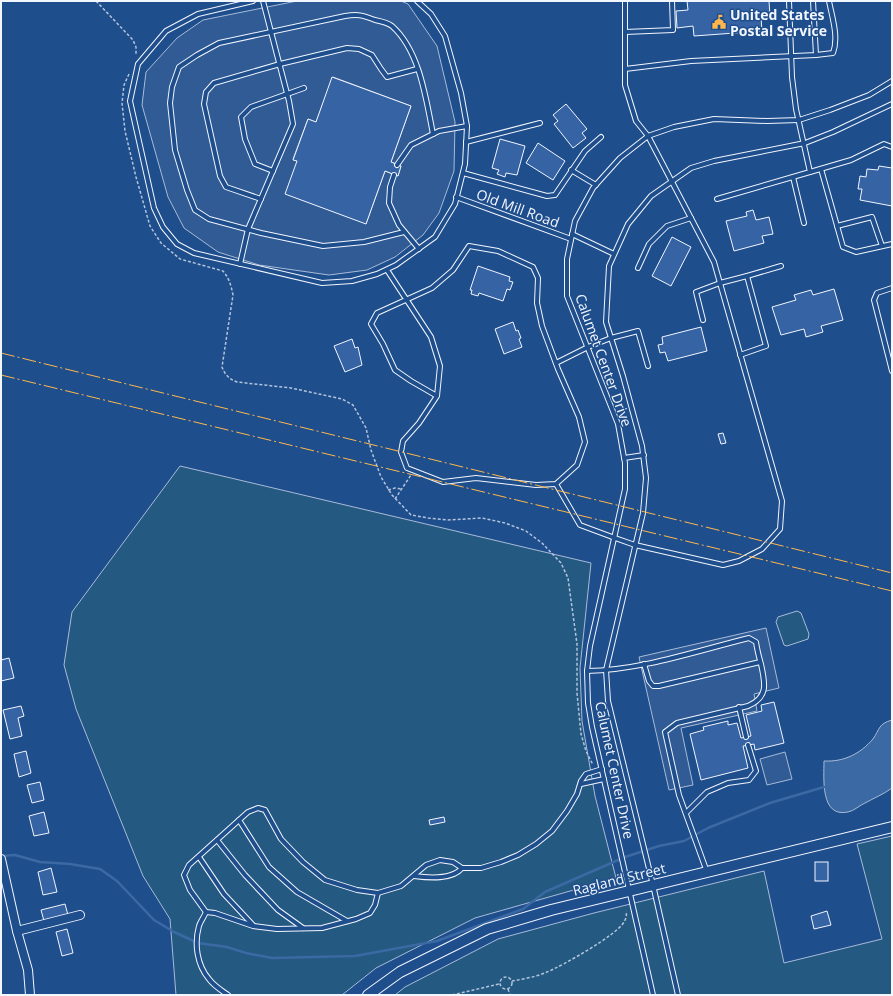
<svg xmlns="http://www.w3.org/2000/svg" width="893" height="996" font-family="'Open Sans',sans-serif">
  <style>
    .green { fill: #245a82; stroke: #a8bbd7 }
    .parking { fill: #305b95; stroke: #a8bbd7; fill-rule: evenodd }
    .water { fill: #3b69a3; stroke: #a8bbd7 }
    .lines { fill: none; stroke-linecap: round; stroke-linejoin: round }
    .stream { stroke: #3b69a3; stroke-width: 2.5 }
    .building { fill: #3563a3; stroke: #f2f6ff }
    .service-casing { stroke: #f2f6ff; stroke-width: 6 }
    .minor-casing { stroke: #f2f6ff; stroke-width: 10 }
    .tertiary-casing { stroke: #f2f6ff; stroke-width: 12 }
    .path { stroke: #b3c4dc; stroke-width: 1.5; stroke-dasharray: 3 2; stroke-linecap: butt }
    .service { stroke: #1f4e8c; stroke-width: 4 }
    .minor { stroke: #1f4e8c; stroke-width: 8 }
    .tertiary { stroke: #1f4e8c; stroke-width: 10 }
    .power { stroke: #ffb74d; stroke-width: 1; stroke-dasharray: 14 3 2 3; stroke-linecap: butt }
    .labels { text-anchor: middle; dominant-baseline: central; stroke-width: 3; stroke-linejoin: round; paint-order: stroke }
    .poi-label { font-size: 14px; font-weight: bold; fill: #f2f6ff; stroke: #1f4e8c; text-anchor: start }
    .street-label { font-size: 14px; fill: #f2f6ff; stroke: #1f4e8c }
  </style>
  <rect width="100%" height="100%" fill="#1f4e8c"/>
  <g class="green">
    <polygon points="180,466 591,563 580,668 582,721 595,796 616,878 475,918 376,968 342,995 176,995 170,919 143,876 76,709 64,665 72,612"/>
    <polygon points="797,611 801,613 809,634 808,639 787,646 784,645 776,622 778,617"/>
    <polygon points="892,836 892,995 395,995 405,987 498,939 594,913 764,871 784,963 882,939 857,844"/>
  </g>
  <g class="parking">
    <path d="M297,1H401L408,4L437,46L455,122L454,171L439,213L423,235L395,257L367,270L329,275L259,265L218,252L184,228L168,197L142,105L146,72L177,38L203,20ZM333,77L411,106L391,162L401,166L398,176L385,171L366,224L297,161L293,159L308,119L316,122Z"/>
    <polygon points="766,628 779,688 754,694 757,711 681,728 693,785 669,790 639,657"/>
    <polygon points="785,752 792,779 767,785 760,759"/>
  </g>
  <path class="water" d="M892,720V788C884,794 874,798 865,803C860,805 854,811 848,812C820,818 824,778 824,761C844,762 860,754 873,739C880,729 878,724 892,720Z"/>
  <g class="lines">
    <polyline class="stream" points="1,856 15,855 40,862 70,864 100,869 117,881 154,920 174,932 198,943 227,947 246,953 272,958 355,956 437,941 523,909 545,892 625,857 659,846 684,841 708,828 770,803 824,787"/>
  </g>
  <g class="building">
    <polygon points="687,1 769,1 770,16 761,17 762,31 694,36 693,26 677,28 676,11 688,10"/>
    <polygon points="332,77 411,106 391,162 401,166 398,176 385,171 366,224 285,194 297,161 293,160 308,119 316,122"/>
    <polygon points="566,104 587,129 582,133 586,138 573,148 554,124 558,121 553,115"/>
    <polygon points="500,139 525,146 517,175 506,173 505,177 497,174 499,170 492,168"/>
    <polygon points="538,143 565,161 553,180 526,163"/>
    <polygon points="879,166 892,168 892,206 860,200 862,189 858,189 860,176 866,177 867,169 878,170"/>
    <polygon points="753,210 756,220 769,217 773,234 762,236 764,243 734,251 726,221 747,216 746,212"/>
    <polygon points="672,237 691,247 671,286 652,276"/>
    <polygon points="478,266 510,277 509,281 513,282 510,290 507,289 503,301 479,293 478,296 471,294 472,290 470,290"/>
    <polygon points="834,289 843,320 821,326 823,332 806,337 804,329 781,335 772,307 796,300 794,295 811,290 813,295"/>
    <polygon points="513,322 516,331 518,330 521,338 519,339 522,347 504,354 495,329"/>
    <polygon points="701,327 707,351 668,361 665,352 660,353 658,345 663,344 662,337"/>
    <polygon points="352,339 355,348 358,347 362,365 345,372 334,346"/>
    <polygon points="723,433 726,443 721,444 718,434"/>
    <polygon points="9,658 14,678 1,681 1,660"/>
    <polygon points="774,702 784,743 755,750 754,744 743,746 748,768 701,780 690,734 704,730 703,727 728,721 728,725 737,723 741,738 751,736 746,715 762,711 761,705"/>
    <polygon points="21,706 24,716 18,718 22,736 10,739 3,710"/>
    <polygon points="26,751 31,773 19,777 14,754"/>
    <polygon points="40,782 44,800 32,803 27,785"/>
    <polygon points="44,812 49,833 34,836 29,816"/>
    <polygon points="444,817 445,822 430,825 429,820"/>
    <rect x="815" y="862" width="13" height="19"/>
    <polygon points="51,868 57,892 43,895 38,872"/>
    <polygon points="65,904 68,915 44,921 41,910"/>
    <polygon points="827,911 831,925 814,929 811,916"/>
    <polygon points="67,929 73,953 62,956 56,932"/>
  </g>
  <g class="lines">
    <defs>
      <g id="service">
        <polyline points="253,1 198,14 166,31 138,64 130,101 154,208 163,227 177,244 194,253 322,283 352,281 377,274 396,265 435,237 455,204 465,164 467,126 461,93 445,36 431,14 417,1"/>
        <polyline points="813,1 816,55"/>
        <polyline points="625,32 673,30 672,1"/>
        <path d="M625,69L691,61L816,55L833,53C839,37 832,17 829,1"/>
        <polyline points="466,142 540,123"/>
        <polyline points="397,165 411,145 439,131 467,126"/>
        <polyline points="821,169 843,247 856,252 892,244"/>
        <polyline points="571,170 596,185"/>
        <polyline points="273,171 255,164 245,139 241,117 251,107 304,88"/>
        <polyline points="810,172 851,160 884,144 892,147"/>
        <polyline points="463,173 547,196 555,195 585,151 601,137"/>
        <polyline points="394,175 390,187 389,203 399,225 419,249"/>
        <polyline points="793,177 804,223"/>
        <polyline points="456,197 571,239"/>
        <polyline points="261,199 226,187 220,176 204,104 206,92 214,83 280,64 347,48 359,49 372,55 381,69 387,77 417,69"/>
        <polyline points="717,199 810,172 796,109 792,77 789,1"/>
        <polyline points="837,226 872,217 882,246"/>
        <path d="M404,232L364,242L323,246L261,233L209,219L195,210L187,190L175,150L170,103L172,87L179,67L197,55L219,43L345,16C358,14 362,15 375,20C380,21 388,23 392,26C420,51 426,99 433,134"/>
        <polyline points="572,234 614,254"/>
        <polyline points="240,264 248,229 293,124 289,101 263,1"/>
        <polyline points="638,268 649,244 667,226 691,218"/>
        <polyline points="387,270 431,337 440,366 437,396 419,423 403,441 401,452 407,468 443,482 476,478 536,485 556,484 577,465 585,442 579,417 558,369 542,326 537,303 538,278 533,267 498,251 469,246 453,270 432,288 377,313 371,324 383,344 395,370 411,381 437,396"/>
        <polyline points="747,276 781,266"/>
        <polyline points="892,288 877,293 874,300 892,371"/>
        <polyline points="703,320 696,292 720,283 747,276 766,346 740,355"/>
        <polyline points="556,363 588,347 611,338 638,331 648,366"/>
        <polyline points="624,458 644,455"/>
        <polyline points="556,484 580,525 615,538 635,545 723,565 739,561 762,549 780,529 782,501 714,262 648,136 636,121 625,85 625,1"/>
        <polyline points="644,664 649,681 653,686 659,686 760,662"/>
        <path d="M587,671C642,670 696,651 749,638L756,642C757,649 759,657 761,664C765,683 769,697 748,706L677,723L665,732L679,795L707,872"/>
        <polyline points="739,707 746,737"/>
        <polyline points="581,784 604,779"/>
        <polyline points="686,813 707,792 728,783 749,780 756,771 748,745"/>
        <polyline points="239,820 269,867 297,892 347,921"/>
        <polyline points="217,840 245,875 278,910 303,928"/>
        <polyline points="199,857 224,894 253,925"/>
        <path d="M414,876C429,878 452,880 462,868"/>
        <polyline points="206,912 190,890 184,875 189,865 248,812 258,808 265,810 281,839 303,862 325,880 357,890 378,893 401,886 426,865 440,860 453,862 462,868 481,868 501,862 518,855 536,844 552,831 567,811 577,794 581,781 586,774 602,769"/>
        <path d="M228,995C221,990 214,986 209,979C197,965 194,944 199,926C200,922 204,917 206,912L215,913L253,926L277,929L322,928L356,919L370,913L375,905L378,893"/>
        <polyline points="653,995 592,727 588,703 587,671 590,646 625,489 625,463 618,424 567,296 567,259 575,221 593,188 620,158 648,136 674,127 714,119 767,121 799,120 830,110 869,95 892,81"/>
        <polyline points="678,995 653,885 608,701 606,670 643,513 646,478 642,446 623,376 606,322 609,266 628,224 651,196 691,168 714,161 805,143 833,132 892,104"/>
      </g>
      <g id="minor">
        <polyline points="1,859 17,931 28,970 30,995"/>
        <polyline points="17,931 80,915"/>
      </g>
      <polyline id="tertiary" points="368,995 400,972 487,929 551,910 892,827"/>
    </defs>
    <use href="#service" class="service-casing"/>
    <use href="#minor" class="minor-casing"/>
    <use href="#tertiary" class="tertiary-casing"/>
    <g class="path">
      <polyline points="96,1 133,40 136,47 136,55"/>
      <path d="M129,74L124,85L122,103L125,131L136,177L150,226L161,243L180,259L223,271C229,278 231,285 233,295L222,367C225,375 229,379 237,382L291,388L342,399L353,405L366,428L371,450L381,477L392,495L411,515L428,518L448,520L482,518L505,523L526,531L542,543L561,563L568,578L577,644V693L581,734L586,751L593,765"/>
      <polyline points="388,490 395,488 402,489"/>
      <polyline points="395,499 411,475"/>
      <polyline points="618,874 617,880 618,884"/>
      <circle cx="506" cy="983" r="6"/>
      <path d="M512,981C523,979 536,977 547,972C562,966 617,935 624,922C626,919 627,915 626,911"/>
      <polyline points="508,989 510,995"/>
      <polyline points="452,995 499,984"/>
    </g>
    <use href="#service" class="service"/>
    <use href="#minor" class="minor"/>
    <use href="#tertiary" class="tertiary"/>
    <g class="power">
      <polyline points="1,353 892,573"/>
      <polyline points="1,375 892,591"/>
    </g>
  </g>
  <defs>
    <symbol id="civic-bare" viewBox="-9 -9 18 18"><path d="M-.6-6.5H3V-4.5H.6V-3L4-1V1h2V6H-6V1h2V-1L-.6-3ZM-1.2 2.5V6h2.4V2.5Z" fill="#ffb74d" stroke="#1f4e8c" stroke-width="2.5" paint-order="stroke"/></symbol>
  </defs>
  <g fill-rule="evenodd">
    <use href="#civic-bare" x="709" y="12" width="20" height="20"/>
  </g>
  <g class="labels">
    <g class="poi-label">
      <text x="730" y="14">United States<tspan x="730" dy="16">Postal Service</tspan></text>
    </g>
    <g class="street-label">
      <text transform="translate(518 208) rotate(20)">Old Mill Road</text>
      <text transform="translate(604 360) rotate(70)">Calumet Center Drive</text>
      <text transform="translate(615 770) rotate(78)">Calumet Center Drive</text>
      <text transform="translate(619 879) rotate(-14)">Ragland Street</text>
    </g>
  </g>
  <rect width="893" height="996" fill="none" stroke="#f2f6ff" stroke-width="4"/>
</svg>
